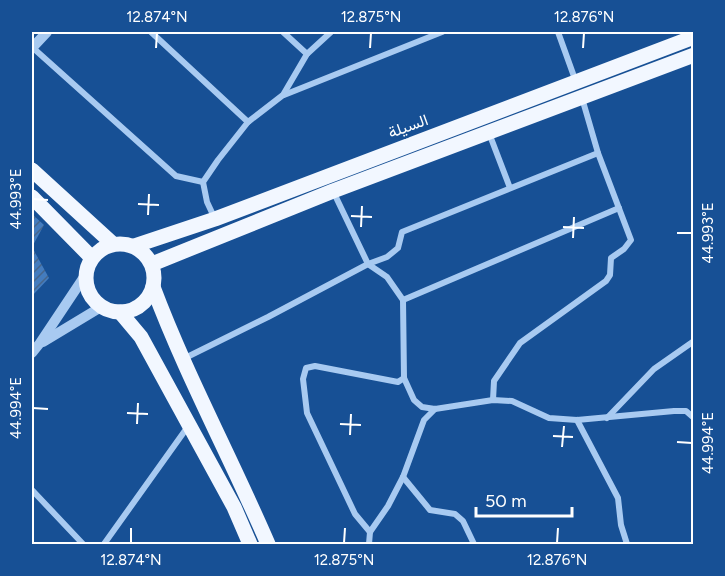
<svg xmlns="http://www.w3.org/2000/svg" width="725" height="576" font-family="Figtree,Vazirmatn,sans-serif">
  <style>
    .building { fill: url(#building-hatch) }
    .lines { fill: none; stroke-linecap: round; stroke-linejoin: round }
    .minor { stroke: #a8caf1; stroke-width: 6 }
    .tertiary { stroke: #a8caf1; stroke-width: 10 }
    .primary { stroke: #f2f7ff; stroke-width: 15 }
    .ticks { fill: none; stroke: #fff; stroke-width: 2 }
    .labels { text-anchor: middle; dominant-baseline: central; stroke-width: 4.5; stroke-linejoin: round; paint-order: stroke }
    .street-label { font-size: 16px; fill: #fff; stroke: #175095 }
    .neatline { fill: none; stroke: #fff; stroke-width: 2 }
    .ticks-label { font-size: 15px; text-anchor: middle; fill: #fff }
  </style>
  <defs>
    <pattern id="building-hatch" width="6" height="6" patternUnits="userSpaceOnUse" patternTransform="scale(1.5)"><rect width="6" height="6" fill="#447cbe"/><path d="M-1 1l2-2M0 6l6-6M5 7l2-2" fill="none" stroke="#48668b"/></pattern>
  </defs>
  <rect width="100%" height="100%" fill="#175095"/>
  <polygon class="building" points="32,214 44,225 32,247 49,278 32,296"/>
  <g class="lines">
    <g class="minor">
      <polyline points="151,32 248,122"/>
      <polyline points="283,32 307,54"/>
      <polyline points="558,32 576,82"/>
      <polyline points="32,47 176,176 203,182"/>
      <polyline points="284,95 442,32"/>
      <polyline points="489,133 510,188"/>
      <polyline points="333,191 368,264 387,277 403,300 404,378 414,400 422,407 435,409 493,400 512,401 549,418 577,420 674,411 686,411 694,418"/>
      <polyline points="215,219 207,202 203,182 218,160 248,122 283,95 307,54 331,32"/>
      <polyline points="403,300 619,208"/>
      <polyline points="183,359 268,317 368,264 387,257 398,248 402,232 598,153"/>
      <polyline points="493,400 494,381 520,343 606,281 610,275 611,258 624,249 631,240 598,153 582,98"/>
      <polyline points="607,418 654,369 694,341"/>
      <polyline points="577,420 618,498 621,525 627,544"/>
      <polyline points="403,477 430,510 455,514 463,521 474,544"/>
      <polyline points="32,490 83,544"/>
      <polyline points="370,532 355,514 307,413 303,379 306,368 315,366 398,382 404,378"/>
      <polyline points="104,544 189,425"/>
      <polyline points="369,544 370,532 388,506 403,477 424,420 435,409"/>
    </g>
    <g class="tertiary">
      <polyline points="32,48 47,32"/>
      <polyline points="43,342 101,307"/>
      <polyline points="32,353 40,343 86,274"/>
    </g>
    <g class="primary">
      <polyline points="32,170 113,244"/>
      <polyline points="32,197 92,258"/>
      <circle cx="120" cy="278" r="34"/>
      <polyline points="134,246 215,219 694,37"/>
      <polyline points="152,264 333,191 694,55"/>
      <path d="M153,287C186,375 231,458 268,544"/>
      <polyline points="120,312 141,337 234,507 250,544"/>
    </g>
  </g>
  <path class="ticks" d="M156,48L157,33M370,48L371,33M583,48L584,33M33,199L48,200M138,204L159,205M148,215L149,194M351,216L372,217M361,227L362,206M563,227L584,228M677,233H692M573,238L574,217M33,408L48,409M127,413L148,414M137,424L138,403M340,424L361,425M350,435L351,414M553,436L573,437M677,442L692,443M562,447L564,426M131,543V528M344,543L345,528M557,543L558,528"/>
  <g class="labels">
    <g class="street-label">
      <text transform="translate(408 126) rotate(-20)">السيلة</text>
    </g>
  </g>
  <rect width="725" height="576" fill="none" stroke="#175095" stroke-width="66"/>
  <path d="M476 507v9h96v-9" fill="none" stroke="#ffffff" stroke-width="3"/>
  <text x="485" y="507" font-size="18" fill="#ffffff" stroke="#175095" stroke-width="4.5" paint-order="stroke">50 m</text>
  <rect x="33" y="33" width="659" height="510" class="neatline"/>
  <g class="ticks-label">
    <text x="157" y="22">12.874°N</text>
    <text x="371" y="22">12.875°N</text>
    <text x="584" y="22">12.876°N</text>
    <text transform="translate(16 199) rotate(-90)" y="5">44.993°E</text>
    <text transform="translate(708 233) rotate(-90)" y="5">44.993°E</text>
    <text transform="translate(16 408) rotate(-90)" y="5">44.994°E</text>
    <text transform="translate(708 443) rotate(-90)" y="5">44.994°E</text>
    <text x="131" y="565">12.874°N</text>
    <text x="344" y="565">12.875°N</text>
    <text x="557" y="565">12.876°N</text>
  </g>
</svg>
